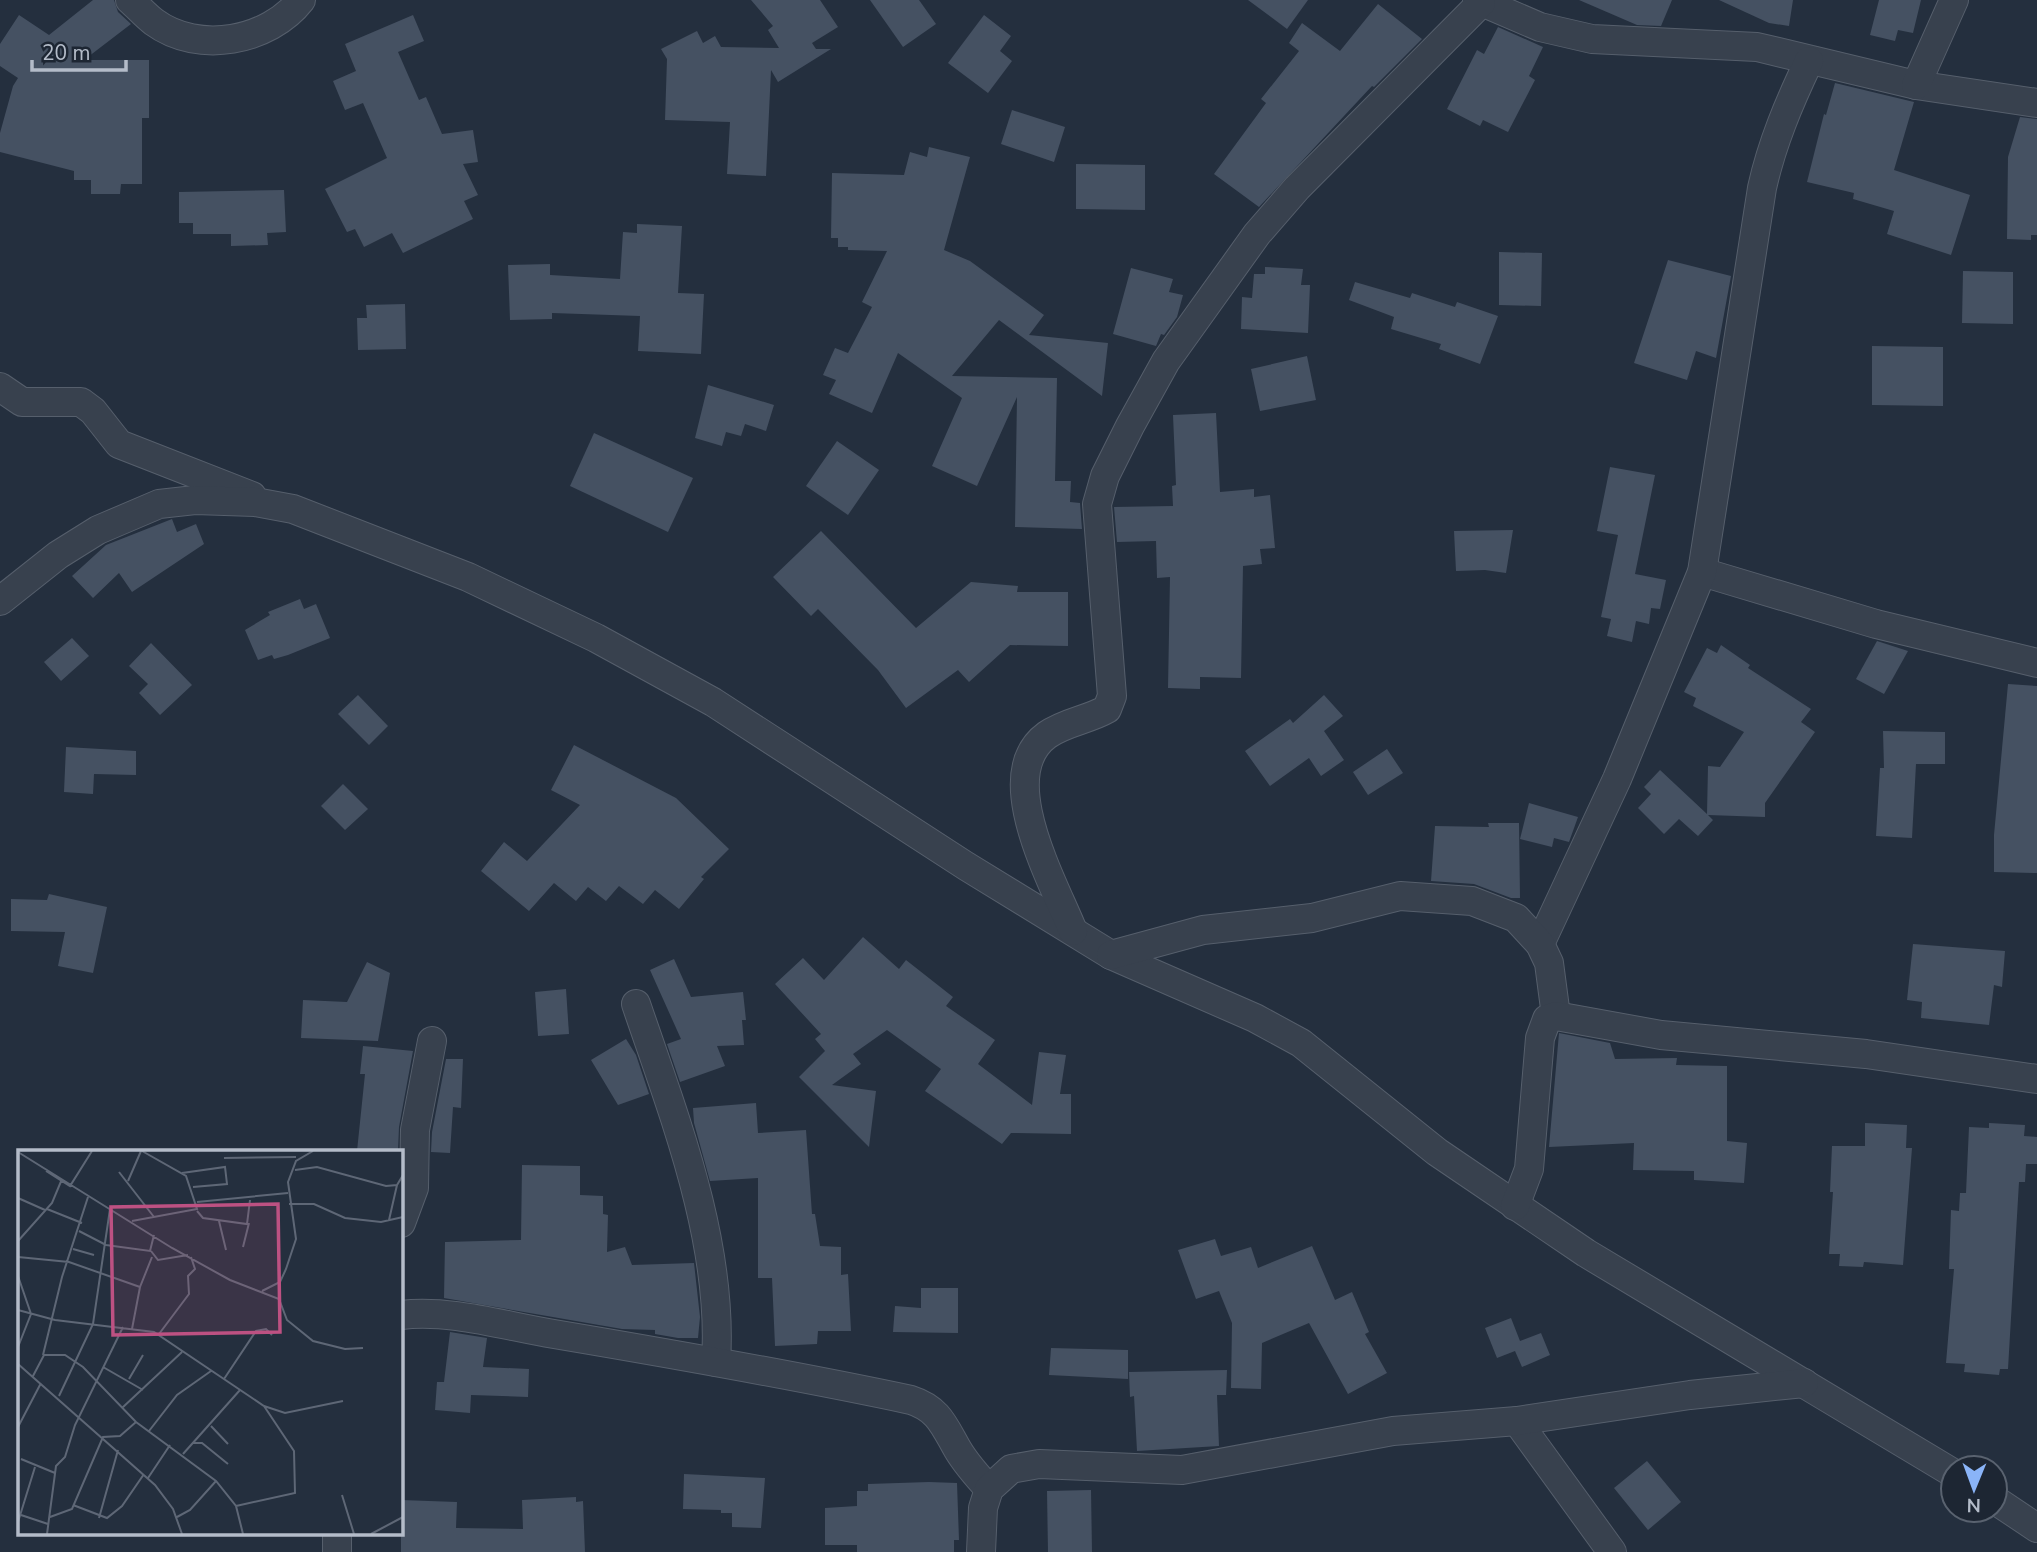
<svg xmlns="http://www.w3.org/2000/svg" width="2037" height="1552" font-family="'Nunito Sans',sans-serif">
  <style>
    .building { fill: #455162 }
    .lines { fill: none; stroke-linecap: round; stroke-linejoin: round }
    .minor-casing { stroke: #565f6c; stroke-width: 30 }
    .minor { stroke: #38414e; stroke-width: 28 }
    .inset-road { fill: none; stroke: #5e6776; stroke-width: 2 }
    .view { fill: #bd5182; fill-opacity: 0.15; stroke: #bd5182; stroke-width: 3.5 }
    .inset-edge { fill: none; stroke: #b4bcc9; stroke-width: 3.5 }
  </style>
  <rect width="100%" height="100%" fill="#242f3e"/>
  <g class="building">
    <polygon points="93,0 114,0 118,12 131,24 84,60 149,60 149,118 142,118 142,184 121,184 120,194 91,194 91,180 74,180 74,171 0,152 0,133 13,86 18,78 0,66 0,44 19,15 49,35"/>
    <polygon points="751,0 820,0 838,27 812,43 816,49 831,49 778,82 771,70 766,176 727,174 730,122 665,120 667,59 661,49 697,31 703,43 715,36 721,47 779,48 768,30 773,26"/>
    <polygon points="870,0 919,0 936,24 903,47"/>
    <polygon points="1248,0 1308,0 1287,29"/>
    <polygon points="1579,0 1672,0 1661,26 1637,25"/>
    <polygon points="1719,0 1793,0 1789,26 1769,23"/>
    <polygon points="1879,0 1921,0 1913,33 1898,30 1895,41 1870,35"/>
    <polygon points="1378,4 1422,39 1374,87 1372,86 1259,207 1214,174 1266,103 1261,99 1299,51 1289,43 1302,23 1340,51"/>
    <polygon points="413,15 424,41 398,52 419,100 426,97 442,134 473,130 478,162 463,164 478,195 464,201 473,219 403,253 392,233 364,247 355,229 347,232 325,189 387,158 363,103 345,110 333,81 356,71 345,44"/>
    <polygon points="984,15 1011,36 1000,51 1012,61 988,93 948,63"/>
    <polygon points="1498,27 1543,47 1529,76 1535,80 1508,132 1483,120 1480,126 1447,109 1477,50 1484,54"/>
    <polygon points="1835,83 1914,102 1894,170 1970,195 1951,255 1887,234 1894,211 1853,199 1854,193 1807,182 1824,114 1826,115"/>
    <polygon points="1012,110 1065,127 1054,162 1001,144"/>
    <polygon points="2020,117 2037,119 2037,235 2031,235 2031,240 2007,239 2008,157"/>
    <polygon points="929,147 970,157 944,250 970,261 1044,315 1029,335 1108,343 1102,396 999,320 952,376 1057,378 1055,481 1071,481 1070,502 1080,503 1082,529 1015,527 1017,397 977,486 932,466 962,398 898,353 872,413 829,394 836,380 823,375 835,348 848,353 872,307 862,302 887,251 848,250 848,247 838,247 838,238 831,238 832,173 904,175 910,152 927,157"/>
    <polygon points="1076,164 1145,165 1145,210 1076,209"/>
    <polygon points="284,190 286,232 267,233 268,245 231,246 231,234 193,234 193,223 179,223 179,192"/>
    <polygon points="637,224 682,226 678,293 704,294 701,354 638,351 640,316 552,313 552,319 510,320 508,265 550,264 550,275 620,279 623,232 637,233"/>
    <polygon points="1499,252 1542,253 1541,306 1499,305"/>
    <polygon points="1668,260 1731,276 1716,358 1696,351 1687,380 1634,363"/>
    <polygon points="1265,267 1303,269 1301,285 1310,285 1308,333 1241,329 1242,297 1252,298 1254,274 1265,274"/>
    <polygon points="1131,268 1173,279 1169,292 1183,295 1177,317 1164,335 1161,334 1156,346 1113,334"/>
    <polygon points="1963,271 2013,272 2013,324 1962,323"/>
    <polygon points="1355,282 1410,298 1412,293 1455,307 1457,302 1498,316 1480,364 1439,349 1441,344 1391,329 1394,317 1349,300"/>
    <polygon points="405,304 406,349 358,350 357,318 367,318 366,305"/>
    <polygon points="1872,346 1943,347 1943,406 1872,405"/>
    <polygon points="1307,356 1316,400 1260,411 1251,369"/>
    <polygon points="708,385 774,405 766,431 745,424 741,436 726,432 722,446 695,438"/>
    <polygon points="1216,413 1220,492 1254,489 1254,497 1270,495 1275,548 1260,549 1262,564 1243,566 1241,678 1200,677 1200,689 1168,688 1170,577 1157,578 1156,541 1117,542 1114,507 1173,506 1172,486 1176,485 1173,415"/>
    <polygon points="594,433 693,478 668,532 570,486"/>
    <polygon points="837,441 879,470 848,515 806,486"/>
    <polygon points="1610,467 1655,475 1635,574 1666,580 1660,609 1651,608 1649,624 1636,621 1632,642 1607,636 1611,619 1601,617 1618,535 1597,531"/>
    <polygon points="172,519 177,532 196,524 204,544 132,592 119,573 93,598 72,576 106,545"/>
    <polygon points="1513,530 1506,573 1485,570 1456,571 1454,531"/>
    <polygon points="821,531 916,628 971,582 1018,586 1017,592 1068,592 1068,646 1010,645 969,682 958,670 906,708 878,670 818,609 811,616 773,577"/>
    <polygon points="300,599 304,609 316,604 330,638 288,655 274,659 272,655 258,660 245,630 270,615 268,612"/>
    <polygon points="72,638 89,656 61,681 44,662"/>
    <polygon points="1877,641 1908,651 1884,694 1856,679"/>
    <polygon points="151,643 192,685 160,715 139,693 148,684 129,666"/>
    <polygon points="1721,645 1750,665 1748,668 1811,709 1801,722 1815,732 1765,803 1765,817 1708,815 1713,820 1698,836 1679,819 1664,834 1638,808 1651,794 1644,787 1660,770 1707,814 1708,766 1720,767 1744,732 1693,706 1696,698 1684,692 1707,648 1717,653"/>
    <polygon points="2008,684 2037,686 2037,873 1994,872 1994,835"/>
    <polygon points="358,695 388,726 369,745 338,714"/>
    <polygon points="1324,695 1343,716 1324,731 1344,760 1321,776 1309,758 1270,786 1245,751 1290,719 1293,723"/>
    <polygon points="1883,731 1945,732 1945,764 1916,764 1912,838 1876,836 1880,768 1884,768"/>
    <polygon points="574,745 676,798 729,849 701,877 704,879 679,909 655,890 643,904 619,886 606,901 588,887 576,901 554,883 529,911 481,871 504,842 527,861 580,805 551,790"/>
    <polygon points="66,747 136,751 136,775 94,774 93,794 64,792"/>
    <polygon points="1387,749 1403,773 1368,795 1353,772"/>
    <polygon points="343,784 368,809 345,830 321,806"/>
    <polygon points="1529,803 1578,817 1569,842 1554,838 1552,847 1520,839"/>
    <polygon points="1488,823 1519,823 1520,898 1511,898 1474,884 1431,881 1435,826 1489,827"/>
    <polygon points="49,894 107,907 93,973 58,966 65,932 11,931 11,899 47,900"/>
    <polygon points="863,937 899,969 906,960 953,997 946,1006 995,1040 978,1064 1032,1105 1039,1052 1066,1055 1060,1094 1071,1094 1071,1134 1011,1133 1002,1144 925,1091 941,1069 887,1030 853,1054 861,1064 832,1085 876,1091 869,1147 799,1077 825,1051 815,1039 821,1034 775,984 803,958 824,980"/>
    <polygon points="1913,944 2005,951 2002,987 1994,985 1989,1025 1921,1018 1922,1002 1907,1000"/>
    <polygon points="674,959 691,997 743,992 746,1020 742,1020 744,1045 717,1046 725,1066 680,1082 667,1044 681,1039 650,970"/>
    <polygon points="367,962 390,973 378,1041 301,1038 303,1000 347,1002"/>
    <polygon points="566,989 569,1034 538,1036 535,992"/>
    <polygon points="1559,1033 1610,1043 1615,1059 1677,1058 1676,1065 1727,1066 1727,1141 1747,1143 1744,1183 1694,1180 1694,1171 1633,1170 1634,1143 1549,1147"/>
    <polygon points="626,1039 636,1055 649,1094 618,1105 591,1060"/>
    <polygon points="363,1046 413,1051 399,1127 398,1151 357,1151 365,1074 360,1074"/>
    <polygon points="446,1059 463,1059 461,1108 453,1107 450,1153 431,1152 432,1132"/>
    <polygon points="756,1103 758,1133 806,1130 812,1214 815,1214 820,1246 841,1247 841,1275 848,1274 851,1331 818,1331 817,1344 775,1346 772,1278 758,1278 758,1178 710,1181 694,1123 693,1108"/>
    <polygon points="1865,1123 1907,1125 1906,1148 1912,1148 1903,1265 1864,1262 1863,1267 1839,1266 1840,1254 1829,1254 1833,1192 1830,1192 1832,1146 1865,1146"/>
    <polygon points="1989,1123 2025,1125 2024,1136 2037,1137 2037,1164 2026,1164 2025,1182 2019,1182 2008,1369 2000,1369 1999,1375 1964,1372 1965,1364 1946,1363 1954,1269 1949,1269 1951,1210 1959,1211 1960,1193 1966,1193 1969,1127 1989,1128"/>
    <polygon points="522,1165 580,1166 580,1195 603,1196 603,1214 608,1215 607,1252 625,1247 632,1265 694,1263 700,1317 698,1338 678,1338 655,1334 655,1330 622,1329 444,1298 445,1242 521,1240"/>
    <polygon points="1215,1239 1221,1256 1251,1247 1258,1268 1312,1246 1335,1300 1352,1292 1369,1332 1365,1334 1387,1373 1348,1394 1309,1323 1262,1343 1261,1389 1231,1388 1232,1323 1219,1291 1196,1299 1178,1250"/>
    <polygon points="921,1288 958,1288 958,1333 893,1332 895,1306 921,1308"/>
    <polygon points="1511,1318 1520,1341 1541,1333 1550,1355 1522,1367 1515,1351 1497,1358 1485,1328"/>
    <polygon points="450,1332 487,1338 483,1367 529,1369 528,1397 471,1395 470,1413 435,1410 437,1382 444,1382"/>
    <polygon points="1051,1348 1128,1350 1128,1379 1049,1375"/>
    <polygon points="1227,1370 1226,1395 1217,1395 1219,1446 1137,1451 1134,1396 1130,1397 1129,1372"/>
    <polygon points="1647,1461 1681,1502 1648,1530 1614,1488"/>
    <polygon points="684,1474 765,1478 761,1528 732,1527 732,1513 721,1513 721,1510 683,1509"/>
    <polygon points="929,1482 957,1483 959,1540 954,1540 954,1552 857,1552 857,1545 825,1545 825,1508 857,1506 857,1491 868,1491 868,1484"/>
    <polygon points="1091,1490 1092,1552 1048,1552 1047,1491"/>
    <polygon points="576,1497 576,1502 583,1501 585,1552 401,1552 401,1500 457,1502 456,1528 523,1529 522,1500"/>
  </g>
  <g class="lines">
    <defs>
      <g id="minor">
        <path d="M130,0C138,7 146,16 154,22C199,55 269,41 301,0"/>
        <polyline points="1477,0 1540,27 1592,39 1757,47 1916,85 2037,103"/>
        <polyline points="1916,85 1954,0"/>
        <polyline points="0,387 22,402 81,402 93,411 119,444 252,496"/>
        <polyline points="1702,572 1876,624 2037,663"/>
        <polyline points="0,601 58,555 98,530 159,504 195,500 255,502 293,509 468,577 596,638 713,702 966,866 1111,955 1255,1018 1301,1043 1437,1152 1586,1253 1953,1473"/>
        <path d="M1073,931C1054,883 992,775 1047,735C1065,722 1088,720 1107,709L1112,696L1097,504L1105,476L1130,426L1166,361L1257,234L1297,188L1481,3"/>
        <path d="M1540,944L1617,779L1702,572L1762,188C1772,143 1789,103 1809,61"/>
        <polyline points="1111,955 1203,930 1312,918 1400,896 1472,901 1516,918 1540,944 1549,963 1556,1016"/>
        <path d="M636,1004C674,1116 724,1242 716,1362"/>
        <polyline points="1515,1206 1529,1169 1540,1038 1547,1019 1556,1016 1661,1035 1866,1054 2037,1079"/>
        <polyline points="401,1223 414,1188 415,1130 432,1041"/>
        <path d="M401,1315C450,1309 505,1326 554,1334C673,1354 793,1375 911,1400C939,1409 944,1426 958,1450C967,1465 977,1476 989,1489"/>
        <polyline points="1517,1421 1612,1552"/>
        <polyline points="1995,1500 2037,1528"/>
        <polyline points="337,1533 337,1552"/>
        <polyline points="981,1552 983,1508 989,1489 1011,1469 1039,1464 1182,1470 1393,1431 1517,1421 1690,1395 1804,1383"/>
      </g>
    </defs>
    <use href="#minor" class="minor-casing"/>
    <use href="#minor" class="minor"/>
  </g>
  <g transform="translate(18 1150)">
    <rect width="385" height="385" fill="#242f3e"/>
    <path class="inset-road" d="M0,2L154,98L212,130L261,149L269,170L295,191L327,199L345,198M206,8L278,7M277,20L299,17L368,36L379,35L385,25M28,21L52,36L74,1M101,22L136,67M164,23L207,17L209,34L175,37M110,31L123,1M0,48L27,60M179,52L270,43M271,54H296L327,68L363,72L385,67M29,59L64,73M179,61L185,68L229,74L232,50M371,70L379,35M114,71L179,59L168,26L124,1M201,71L208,100M61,81L88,95L132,101L136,85M0,91L34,53L44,29M225,97L231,73M55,99L76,105M133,101L140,110L170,105M0,107L51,112L122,137M0,126L13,164L0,197M244,141L262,132L268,119L278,89L270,32L278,11L295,1M0,160L37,170L136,182L246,256L267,263L325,251M114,179L122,137L134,107M141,184L171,144L170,126L177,119L173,107M25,205L44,127L70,47M0,214L137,335L155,359L164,384M85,217L125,240M15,226L26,205H47L65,217L118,272L198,331L218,356L225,384M111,229L125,205M206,229L238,181L248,179L254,185M41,246L75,174L92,59M104,258L164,202M193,276L210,294M0,277L23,233M131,281L159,245L193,221M175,293H184L210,314M165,304L222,240M3,309L37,323M130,328L152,295M324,345L336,384M55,355L89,368L104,356L126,324M218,356L277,343L276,301L246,256M3,365L30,374M32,367L54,359L85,287L102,286L118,272M159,367L172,360L198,331M81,368L100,300M0,372L17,317M29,384L38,316L47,307L57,275L105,177M353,384L385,367"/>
    <path class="view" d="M260,54L262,182L95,185L93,57Z"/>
    <rect width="385" height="385" class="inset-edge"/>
  </g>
  <g transform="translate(1974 1489) rotate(181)"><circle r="33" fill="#1d2633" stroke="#59626f" stroke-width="2"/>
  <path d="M0-5L12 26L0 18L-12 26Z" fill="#8ab4f8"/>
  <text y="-10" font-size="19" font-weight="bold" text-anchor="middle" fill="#b4bcc9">N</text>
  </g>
  <path d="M32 60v10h94v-10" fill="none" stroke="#b4bcc9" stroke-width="3.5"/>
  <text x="42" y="60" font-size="21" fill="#b4bcc9" stroke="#1d2633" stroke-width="5" paint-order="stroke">20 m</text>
</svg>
